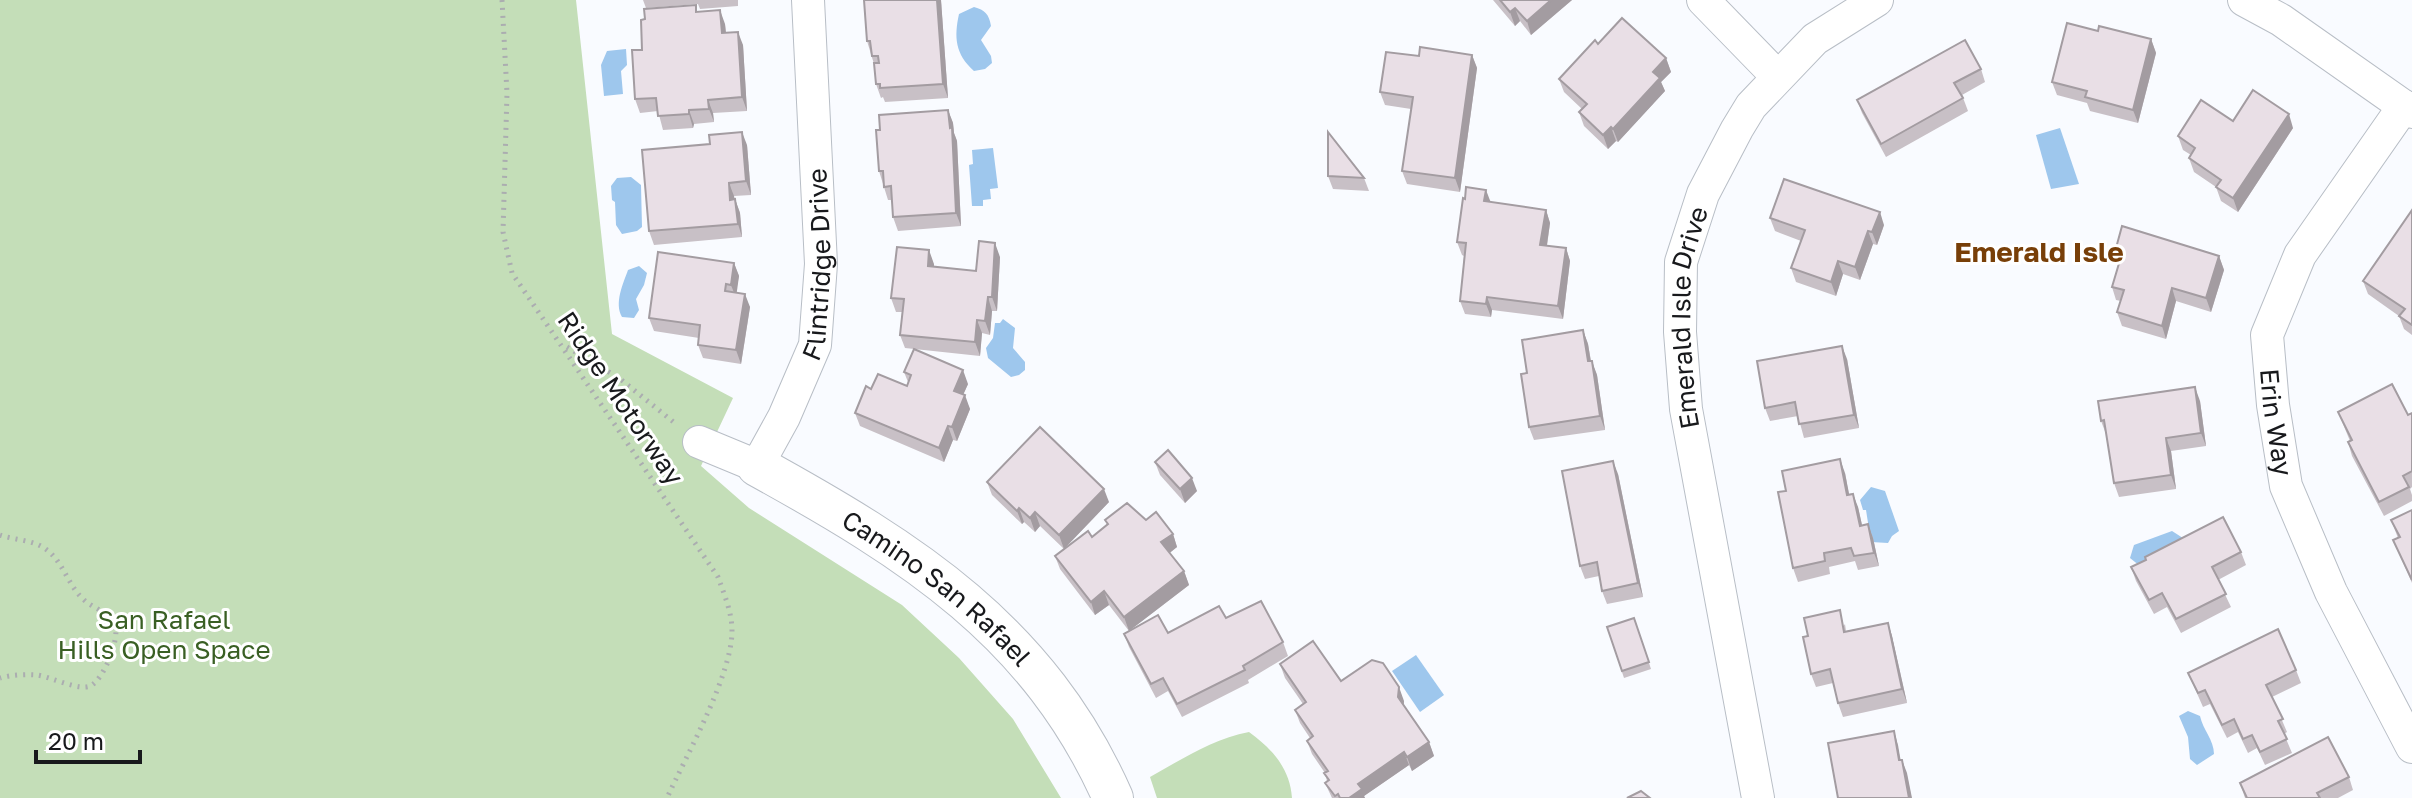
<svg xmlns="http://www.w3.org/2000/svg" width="2412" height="798" font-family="'Golos Text',sans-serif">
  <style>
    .green { fill: #c4deb8 }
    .water { fill: #9ec7ed }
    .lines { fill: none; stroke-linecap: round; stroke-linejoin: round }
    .minor-casing { stroke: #b8bec6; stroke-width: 34 }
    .tertiary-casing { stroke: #b8bec6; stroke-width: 42 }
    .path { stroke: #abadb0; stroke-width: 5; stroke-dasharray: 2 6; stroke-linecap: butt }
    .minor { stroke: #fff; stroke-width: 32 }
    .tertiary { stroke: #fff; stroke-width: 40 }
    .wall { fill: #c8c0c6 }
    .shaded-wall { fill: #a39ca1 }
    .building { fill: #e9dfe6; stroke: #a39ca1; stroke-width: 2 }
    .labels { text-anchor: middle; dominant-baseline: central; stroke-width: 6; stroke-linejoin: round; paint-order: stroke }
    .street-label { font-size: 26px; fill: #18191c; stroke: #fff }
    .park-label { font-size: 26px; fill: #395f23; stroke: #fff }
    .neighbourhood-label { font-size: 28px; font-weight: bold; fill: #783f08; stroke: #fff }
  </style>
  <rect width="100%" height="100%" fill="#f9fbff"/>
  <g class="green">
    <polygon points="0,0 576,0 612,334 733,398 701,466 749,508 902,605 959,658 1013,719 1061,798 0,798"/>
    <path d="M1249,732C1272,749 1290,768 1292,798H1157L1150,777C1182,759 1213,739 1249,732Z"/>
  </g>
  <g class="water">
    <path d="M974,7C985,10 989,14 991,26L981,40L991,56L992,63L985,69L974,71C955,54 954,37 959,14Z"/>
    <polygon points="626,49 627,65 621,71 623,94 604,96 601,65 607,51"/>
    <polygon points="2060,128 2079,184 2051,189 2036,135"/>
    <polygon points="993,148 998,188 990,189 991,199 983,200 983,206 972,206 969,165 973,164 972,150"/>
    <polygon points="631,177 641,185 642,227 637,231 622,234 616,225 615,202 612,200 611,186 617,178"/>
    <path d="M639,266L647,273L644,285L636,299L639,310L634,318L622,317C614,303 623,284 628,270Z"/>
    <polygon points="1003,319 1015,328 1013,348 1025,362 1025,370 1019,375 1011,377 988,358 986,348 993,338 995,323 1000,323"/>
    <polygon points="1871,487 1885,491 1899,531 1892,536 1888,543 1871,542 1866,510 1863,510 1860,500"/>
    <polygon points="2172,531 2186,540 2140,566 2130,558 2134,545"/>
    <polygon points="1416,655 1444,695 1420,712 1392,671"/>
    <path d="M2188,711L2200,716C2203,730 2214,740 2214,754L2197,765L2190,759L2188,737L2179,716Z"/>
  </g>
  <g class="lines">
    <defs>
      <g id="minor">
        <polyline points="1703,0 1777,76"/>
        <polyline points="2244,0 2281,20 2412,112"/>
        <path id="s1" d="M2404,106L2300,255L2267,335L2273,405L2286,486L2331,592L2412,747"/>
        <path id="s2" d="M699,442L757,466L784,417L815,345L821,264L808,0"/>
        <path id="s3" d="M1758,798L1686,409L1680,332L1681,262L1703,194L1737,129L1751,106L1815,39L1877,0"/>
      </g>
      <g id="tertiary">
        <path id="s4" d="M757,466C911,551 1039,631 1113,798"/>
      </g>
    </defs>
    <use href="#minor" class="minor-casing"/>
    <use href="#tertiary" class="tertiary-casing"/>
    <g class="path">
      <path d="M502,0L507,93L503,232L512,273L718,577C724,594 732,612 732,631C732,675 686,756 667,798"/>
      <polyline points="567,347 619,378 676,424"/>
      <path d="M0,535C14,540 35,540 47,550C63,562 68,585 83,599C93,609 111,612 115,626C120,639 103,681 90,686C79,691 51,677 37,675C25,674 11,675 0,678"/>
    </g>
    <use href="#minor" class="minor"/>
    <use href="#tertiary" class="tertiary"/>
  </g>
  <g class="wall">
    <polygon points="643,0 738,0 738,6 700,9 698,4 646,8"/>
    <polygon points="864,0 941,0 948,98 885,102 883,97 881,98 876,84 874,64 867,41"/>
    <polygon points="1493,0 1572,0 1531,35 1520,21 1515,26"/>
    <polygon points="698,12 725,24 726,32 743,45 747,111 713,113 714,122 694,124 693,128 663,130 658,111 640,113 635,99 642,50"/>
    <polygon points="2098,31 2151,39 2156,53 2138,123 2090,111 2087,103 2057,95 2052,82"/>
    <polygon points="1598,44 1666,58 1671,72 1661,82 1665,91 1618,142 1616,141 1608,149 1584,126 1579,112 1582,109 1564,92 1559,79"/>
    <polygon points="1472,55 1477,68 1460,192 1407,184 1402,171 1411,109 1385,105 1380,92 1419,56"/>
    <polygon points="1981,69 1985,82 1962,95 1968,111 1886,157 1862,113 1857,100"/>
    <polygon points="948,110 953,123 954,133 957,141 961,226 898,231 893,217 892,200 888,200 879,171"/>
    <polygon points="2233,121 2293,128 2238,212 2221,201 2216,187 2194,172 2189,158 2191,155 2183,150 2178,136"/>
    <polygon points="747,145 751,195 734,196 740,213 742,237 654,245 649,231"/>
    <polygon points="1328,176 1364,178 1369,191 1333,189"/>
    <polygon points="1490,202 1546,210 1550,223 1547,246 1566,248 1570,261 1563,319 1492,310 1491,317 1465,314 1460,301 1464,256 1462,255 1457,242"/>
    <polygon points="2412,210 2412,335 2404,329 2399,316 2368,294 2363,281"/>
    <polygon points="1770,218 1884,225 1877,245 1873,244 1860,280 1843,274 1836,296 1796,282 1791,268 1801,241 1775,231"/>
    <polygon points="2116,248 2219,256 2224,270 2211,312 2176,301 2166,339 2122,326 2117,312 2121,301 2116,300 2112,287 2120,259"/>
    <polygon points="1000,257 997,311 992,311 990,335 982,333 980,356 905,348 900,335 902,312 896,312 891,298 934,264 934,267 976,271"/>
    <polygon points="734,263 739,276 736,292 750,307 741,364 703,358 698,345 699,338 654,331 649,318"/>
    <polygon points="1583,330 1588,344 1591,361 1597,375 1605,430 1534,440 1529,427 1527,373"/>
    <polygon points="1847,359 1859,428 1804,438 1798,416 1770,421 1765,408"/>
    <polygon points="904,372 968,384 963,395 970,409 957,441 953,440 944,462 860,426 855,413 871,389 907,386 908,382"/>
    <polygon points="2200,401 2206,446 2171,451 2176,489 2119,497 2114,483 2106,434 2101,421"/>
    <polygon points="2338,412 2408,415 2412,413 2412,487 2410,489 2412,495 2412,501 2384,516 2352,456 2348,442 2350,441"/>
    <polygon points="1155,462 1197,491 1185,503 1160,475"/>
    <polygon points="1845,473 1849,495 1858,507 1862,525 1868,524 1873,538 1879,566 1858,570 1855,561 1829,567 1830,574 1798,582 1793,568 1786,491"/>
    <polygon points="1618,474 1643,597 1607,604 1602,591 1599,576 1585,579 1580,566"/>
    <polygon points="987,482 1109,502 1064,549 1040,526 1035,532 1024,522 1022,524 992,495"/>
    <polygon points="2412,510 2412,583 2393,540 2398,538 2391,520"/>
    <polygon points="1105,520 1146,520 1173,534 1177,547 1169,553 1184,571 1189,585 1129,631 1109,605 1095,615 1060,569 1055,556 1092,537 1107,525"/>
    <polygon points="2241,552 2246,565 2218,580 2231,607 2181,633 2167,607 2154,614 2136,581 2131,567"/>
    <polygon points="1226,618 1283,642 1288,656 1248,680 1249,683 1182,717 1168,691 1156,698 1129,647 1124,634 1168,633"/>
    <polygon points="1634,618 1651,669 1624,678 1607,627"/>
    <polygon points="1888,623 1892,636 1907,703 1843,717 1838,703 1833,683 1816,687 1811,674 1845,624 1846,631"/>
    <polygon points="1280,664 1341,681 1404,701 1404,706 1429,742 1434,756 1412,771 1409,765 1364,796 1365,798 1332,798 1325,783 1327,781 1325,773 1312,754 1307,741 1310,738 1300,723 1295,710 1303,704 1285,678"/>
    <polygon points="2296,670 2301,683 2272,697 2287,732 2284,734 2292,753 2265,765 2257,748 2248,753 2238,732 2227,738 2210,704 2203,707 2188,673"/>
    <polygon points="2349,777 2353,790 2338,798 2245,798 2240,783"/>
  </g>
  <g class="shaded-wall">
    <polygon points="937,0 941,0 948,98 943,84"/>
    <polygon points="1551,0 1572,0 1531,35 1527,21"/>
    <polygon points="1515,8 1520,21 1515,26 1510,12"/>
    <polygon points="720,10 725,24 727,46 722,33"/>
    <polygon points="738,32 743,45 747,111 742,97"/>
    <polygon points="2151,39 2156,53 2138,123 2133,110"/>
    <polygon points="1472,55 1477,68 1460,192 1455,178"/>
    <polygon points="1666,58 1671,72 1661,82 1665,91 1618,142 1613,129 1653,72"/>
    <polygon points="708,100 713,113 714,122 709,109"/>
    <polygon points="689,110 694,124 693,128 689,114"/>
    <polygon points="948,110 953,123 954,133 957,141 961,226 956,213"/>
    <polygon points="2289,114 2293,128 2238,212 2233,198"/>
    <polygon points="1611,127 1616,141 1608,149 1603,135"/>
    <polygon points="742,132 747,145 751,195 746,181"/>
    <polygon points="729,183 734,196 735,213 730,200"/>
    <polygon points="1486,190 1491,203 1484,201"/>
    <polygon points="735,199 740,213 742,237 738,224"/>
    <polygon points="1546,210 1550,223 1545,258 1540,245"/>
    <polygon points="1880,212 1884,225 1877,245 1872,232"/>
    <polygon points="1868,231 1873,244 1860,280 1855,267"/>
    <polygon points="995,243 1000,257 997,311 992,297"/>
    <polygon points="1566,248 1570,261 1563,319 1558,306"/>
    <polygon points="929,250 934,264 933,280 928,266"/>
    <polygon points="2219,256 2224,270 2211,312 2206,298"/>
    <polygon points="1838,261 1843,274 1836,296 1831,282"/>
    <polygon points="734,263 739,276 736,298 731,285"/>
    <polygon points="2172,288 2176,301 2166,339 2162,326"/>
    <polygon points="745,294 750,307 741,364 736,350"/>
    <polygon points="988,297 992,311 990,335 985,321"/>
    <polygon points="1487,297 1492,310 1491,317 1486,304"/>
    <polygon points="977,320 982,333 980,356 975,342"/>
    <polygon points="1583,330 1588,344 1593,375 1588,361"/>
    <polygon points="1842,346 1847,359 1859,428 1854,415"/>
    <polygon points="1592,361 1597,375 1605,430 1600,416"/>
    <polygon points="963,370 968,384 959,404 954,391"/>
    <polygon points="2195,387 2200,401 2206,446 2201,433"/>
    <polygon points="965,395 970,409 957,441 952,427"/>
    <polygon points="948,426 953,440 944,462 939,448"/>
    <polygon points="2166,438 2171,451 2176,489 2171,475"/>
    <polygon points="1840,459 1845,473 1852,509 1847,495"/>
    <polygon points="1613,461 1618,474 1643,597 1638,583"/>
    <polygon points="1192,478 1197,491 1185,503 1180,489"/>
    <polygon points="1104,489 1109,502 1064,549 1059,535"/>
    <polygon points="1853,494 1858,507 1865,539 1860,526"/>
    <polygon points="1019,508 1024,522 1022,524 1017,511"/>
    <polygon points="1035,512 1040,526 1035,532 1030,518"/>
    <polygon points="1868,524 1873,538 1879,566 1874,553"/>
    <polygon points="1173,534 1177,547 1166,556 1161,542"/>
    <polygon points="1184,571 1189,585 1129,631 1124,617"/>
    <polygon points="1104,591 1109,605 1095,615 1091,602"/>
    <polygon points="1888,623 1892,636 1907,703 1902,689"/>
    <polygon points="1399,687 1404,701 1403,711 1398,697"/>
    <polygon points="1894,731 1898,745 1903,774 1899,760"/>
    <polygon points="1429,742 1434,756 1412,771 1407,757"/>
    <polygon points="1404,752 1409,765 1364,796 1365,798 1349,798 1358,784"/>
    <polygon points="1902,760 1907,773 1912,798 1909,798"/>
  </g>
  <g class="building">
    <polygon points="864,0 937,0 943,84 880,88 880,84 876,84 874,63 879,63 878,56 872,56 870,41 867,41"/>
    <polygon points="1500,0 1551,0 1527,21 1515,8 1510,12"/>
    <polygon points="696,5 696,12 720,10 722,33 738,32 742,97 708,100 709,109 689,110 689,114 658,116 656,98 635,99 632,50 642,50 641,20 645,19 644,9"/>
    <polygon points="1622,18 1666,58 1653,72 1660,78 1613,129 1611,127 1603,135 1579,112 1587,104 1559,79 1595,40 1598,44"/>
    <polygon points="2067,23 2098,31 2099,26 2151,39 2133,110 2085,97 2087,91 2052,82"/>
    <polygon points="1965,40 1981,69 1954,83 1963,98 1881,144 1857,100"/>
    <polygon points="1420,47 1472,55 1455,178 1402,171 1413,97 1380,92 1386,52 1419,56"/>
    <polygon points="2253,90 2289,114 2233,198 2216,187 2221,180 2189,158 2195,148 2178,136 2201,100 2233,121"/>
    <polygon points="948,110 950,128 952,127 956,213 893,217 891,186 884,187 883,171 879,171 876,130 880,130 879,115"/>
    <polygon points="742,132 746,181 729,183 730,200 735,199 738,224 649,231 642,150 710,144 709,135"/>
    <polygon points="1328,132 1364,178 1328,176"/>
    <polygon points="1784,179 1880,212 1872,232 1868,231 1855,267 1838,261 1831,282 1791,268 1805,230 1770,218"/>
    <polygon points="1466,187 1486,190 1484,201 1546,210 1540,245 1566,248 1558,306 1487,297 1486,304 1460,301 1466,243 1457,242 1463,198 1465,199"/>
    <polygon points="2412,210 2412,325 2399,316 2405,309 2363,281"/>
    <polygon points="2122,226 2219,256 2206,298 2172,288 2162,326 2117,312 2124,290 2112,287 2123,250 2116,248"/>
    <polygon points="979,241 995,243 992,297 988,297 985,321 977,320 975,342 900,335 904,299 891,298 897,247 929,250 928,266 976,271"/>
    <polygon points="658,252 734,263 731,285 726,284 725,291 745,294 736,350 698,345 700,325 649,318"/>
    <polygon points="1583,330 1588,361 1592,361 1600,416 1529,427 1521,374 1527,373 1522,340"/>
    <polygon points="1842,346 1854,415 1799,424 1795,402 1765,408 1757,361"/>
    <polygon points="914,349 963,370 954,391 965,395 952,427 948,426 939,448 855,413 866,386 871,389 878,374 907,386 911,375 904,372"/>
    <polygon points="2392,384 2408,415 2412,413 2412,471 2403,476 2409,487 2379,502 2348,442 2352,440 2338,412"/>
    <polygon points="2195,387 2201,433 2166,438 2171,475 2114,483 2104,420 2101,421 2098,401"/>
    <polygon points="1040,427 1104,489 1059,535 1035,512 1030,518 1019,508 1017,511 987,482"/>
    <polygon points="1168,450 1192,478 1180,489 1155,462"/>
    <polygon points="1840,459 1847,495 1853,494 1860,526 1868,524 1874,553 1854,556 1851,548 1824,553 1825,561 1793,568 1778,492 1786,491 1782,471"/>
    <polygon points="1613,461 1638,583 1602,591 1597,562 1580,566 1562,471"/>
    <polygon points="1127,503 1146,520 1156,512 1173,534 1161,542 1184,571 1124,617 1104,591 1091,602 1055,556 1088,531 1092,537 1108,524 1105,520"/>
    <polygon points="2412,510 2412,580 2393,540 2400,537 2391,520"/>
    <polygon points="2223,517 2241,552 2212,567 2226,594 2176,619 2162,593 2149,600 2131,567 2146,560 2145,557"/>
    <polygon points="1261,601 1283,642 1243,666 1245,670 1177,704 1163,678 1151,684 1124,634 1158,615 1168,633 1219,606 1226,618"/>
    <polygon points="1840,610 1844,632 1888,623 1902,689 1838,703 1830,669 1811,674 1803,637 1808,636 1804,618"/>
    <polygon points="1634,618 1649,662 1622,671 1607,627"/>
    <polygon points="2278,629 2296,670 2266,685 2283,719 2278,721 2287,739 2260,752 2252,735 2243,739 2234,719 2222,725 2205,690 2198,693 2188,673"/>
    <polygon points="1313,641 1341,681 1372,660 1383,663 1399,687 1398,697 1429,742 1407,757 1404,752 1358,784 1362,789 1349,798 1340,798 1338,794 1335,796 1325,783 1329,780 1324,773 1328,771 1307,741 1313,736 1295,710 1306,702 1280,664"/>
    <polygon points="1894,731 1899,760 1902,760 1909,798 1838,798 1828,743"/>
    <polygon points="2328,737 2349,777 2317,793 2320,798 2247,798 2240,783"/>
    <polygon points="1641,791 1650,798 1627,798"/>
  </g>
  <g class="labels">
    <g class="street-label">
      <text stroke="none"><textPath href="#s2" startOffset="278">Flintridge Drive</textPath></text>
      <text stroke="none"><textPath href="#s3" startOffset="488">Emerald Isle Drive</textPath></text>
      <text transform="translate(621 398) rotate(56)">Ridge Motorway</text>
      <text stroke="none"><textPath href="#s1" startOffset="356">Erin Way</textPath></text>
      <text stroke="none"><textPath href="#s4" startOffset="218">Camino San Rafael</textPath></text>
    </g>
    <g class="park-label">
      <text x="164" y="619">San Rafael<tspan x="164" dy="30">Hills Open Space</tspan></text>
    </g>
    <g class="neighbourhood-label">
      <text x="2039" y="251">Emerald Isle</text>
    </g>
  </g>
  <path d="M36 750v12h104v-12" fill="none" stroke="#18191c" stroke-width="4"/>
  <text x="48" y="750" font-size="24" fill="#18191c" stroke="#ffffff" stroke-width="6" paint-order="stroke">20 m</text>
</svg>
